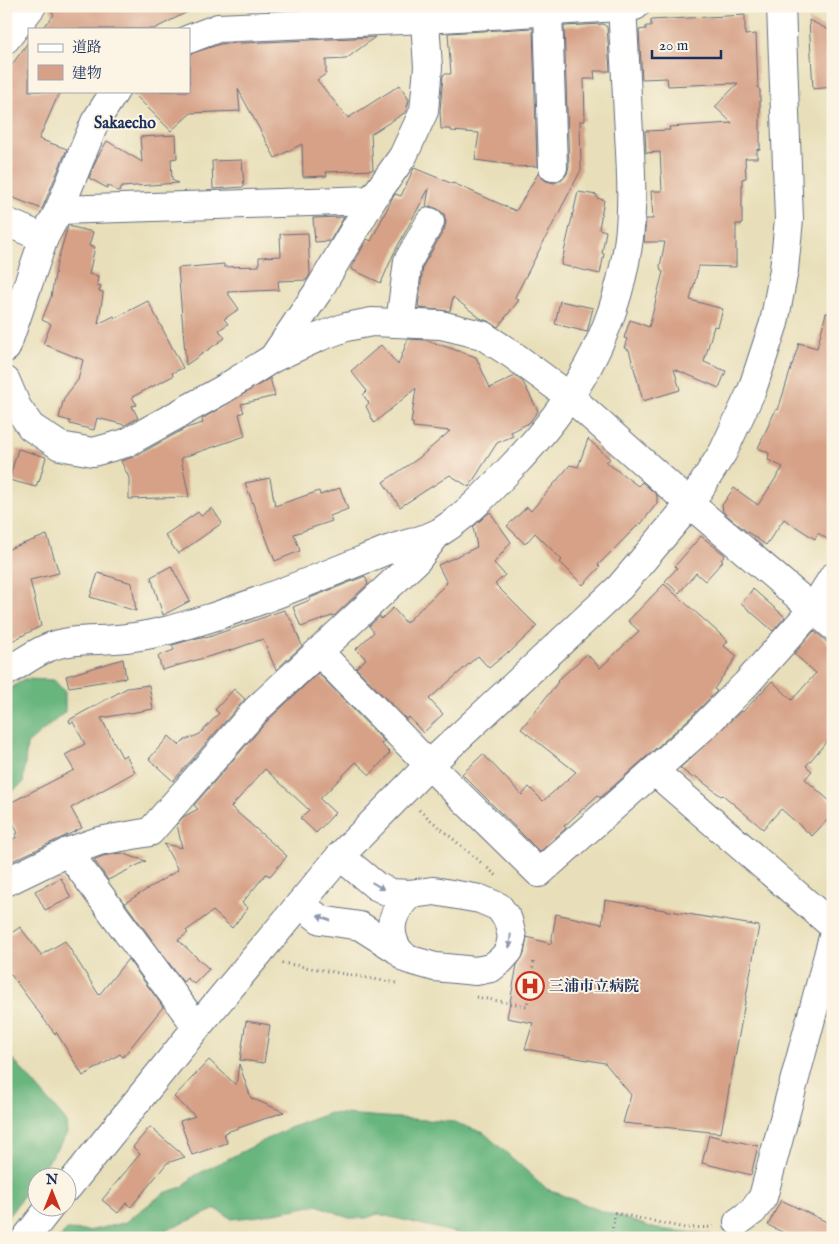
<svg xmlns="http://www.w3.org/2000/svg" width="839" height="1244" font-family="'IM FELL English','Noto Serif JP',serif">
  <style>
    .forest { fill: #68b57e; stroke: #42726e }
    .building { fill: #d6a187 }
    .lines { fill: none; stroke-linecap: round; stroke-linejoin: round }
    .minor-casing { stroke: #636d7e; stroke-width: 30 }
    .path { stroke: #636d7e; stroke-width: 3; stroke-dasharray: 1 4; stroke-linecap: butt }
    .minor { stroke: #fff; stroke-width: 28 }
    .oneway { fill: #8d97ae }
    .labels { text-anchor: middle; dominant-baseline: central; stroke-width: 4; stroke-linejoin: round; paint-order: stroke }
    .poi-label { font-size: 15px; font-weight: bold; fill: #1b2f5e; stroke: #fcf5e5; text-anchor: start }
    .neighbourhood-label { font-size: 16px; font-weight: bold; fill: #1b2f5e; stroke: #fcf5e5 }
  </style>
  <rect width="100%" height="100%" fill="#fcf5e5"/>
  <filter id="ink" filterUnits="userSpaceOnUse"><feTurbulence type="fractalNoise" baseFrequency=".02" numOctaves="2"/><feDisplacementMap in="SourceGraphic" scale="10" xChannelSelector="R" yChannelSelector="G"/><feConvolveMatrix kernelMatrix="1 2 1 2 8 2 1 2 1" color-interpolation-filters="sRGB"/></filter>
  <filter id="wash" filterUnits="userSpaceOnUse"><feTurbulence type="fractalNoise" baseFrequency=".0096" numOctaves="4" result="noise"/><feDisplacementMap in="SourceGraphic" scale="20" xChannelSelector="R" yChannelSelector="G"/><feGaussianBlur stdDeviation="1.12" result="paint"/><feColorMatrix in="noise" values="0 0 0 0 0 0 0 0 0 0 0 0 0 0 0 0 0 1.4 0 .05"/><feComposite in="paint" operator="in"/></filter>
  <g filter="url(#wash)">
    <rect width="100%" height="100%" fill="#e8dfba"/>
    <g class="forest">
      <polygon points="24,679 54,680 65,692 65,712 27,744 23,783 6,796 6,692"/>
      <polygon points="6,1051 66,1121 67,1134 6,1220"/>
      <polygon points="330,1113 454,1122 484,1133 547,1189 599,1210 657,1229 708,1234 719,1238 469,1238 465,1235 378,1214 366,1218 349,1218 317,1205 259,1216 232,1219 216,1209 165,1231 162,1238 59,1238 67,1230 88,1231 124,1223 164,1193 182,1187 194,1176 289,1128"/>
    </g>
    <g id="blocks">
      <g class="building">
        <polygon points="48,6 199,6 154,29 41,29 54,15"/>
        <polygon points="745,15 745,35 756,34 758,88 760,90 760,150 757,149 757,158 745,158 746,178 742,179 742,224 736,224 736,267 699,266 690,300 723,309 718,327 714,326 704,362 726,371 719,388 674,369 680,390 643,401 629,350 624,348 627,339 624,338 630,320 649,327 663,272 661,271 660,266 665,242 644,242 646,219 653,219 651,191 662,191 660,152 646,153 645,131 670,130 669,127 732,123 715,107 738,83 668,86 667,78 642,79 639,30 646,29 646,26 651,26 651,20"/>
        <polygon points="809,20 833,32 833,87 813,89"/>
        <polygon points="603,24 607,27 610,71 594,71 595,79 584,79 585,121 580,121 581,170 515,297 516,299 519,300 498,327 490,322 480,318 453,297 450,311 418,308 423,266 444,230 446,222 444,214 438,209 430,206 426,207 429,188 394,253 381,283 351,269 367,239 371,241 392,199 395,194 401,196 414,168 453,184 453,183 516,211 539,172 540,176 546,181 554,183 562,180 567,174 569,166 564,26"/>
        <polygon points="533,28 537,166 513,167 513,165 475,160 479,133 451,131 451,129 441,129 440,111 443,76 444,74 451,74 448,33"/>
        <polygon points="375,37 346,59 326,60 326,74 317,80 348,118 400,85 409,100 406,112 371,134 373,170 326,172 327,176 303,177 302,144 275,158 238,89 240,111 191,113 171,131 131,91 189,91 189,54 221,44"/>
        <polygon points="29,41 29,91 60,91 39,139 67,149 42,209 6,195 6,73"/>
        <polygon points="176,135 177,158 171,159 172,180 178,183 122,187 119,192 108,185 107,188 89,178 97,158 107,141 142,162 140,137"/>
        <polygon points="242,160 244,187 213,189 212,161"/>
        <polygon points="578,192 597,195 597,198 604,200 599,229 606,231 602,253 604,254 600,274 561,265"/>
        <polygon points="344,217 330,241 315,242 313,218"/>
        <polygon points="68,226 93,232 89,246 95,247 89,274 98,276 97,285 101,286 99,291 103,292 103,295 98,324 114,316 115,318 148,301 183,368 172,373 173,376 132,397 137,405 132,406 138,418 125,425 97,418 94,430 70,424 70,421 59,418 64,398 78,380 83,360 43,344 51,324 42,320 51,297 57,263"/>
        <polygon points="308,233 310,274 307,280 278,281 279,290 227,292 239,309 224,319 228,324 219,330 225,338 186,365 178,268 224,264 224,267 259,266 259,257 281,256 280,234"/>
        <polygon points="560,301 593,308 587,332 555,324"/>
        <polygon points="826,313 833,314 833,543 818,533 815,539 784,519 766,545 746,531 723,512 722,505 734,488 758,505 783,467 768,460 769,453 758,448 776,409 778,410 799,343 817,348"/>
        <polygon points="408,339 426,340 476,357 490,388 515,376 523,382 538,411 529,423 511,432 513,436 497,443 469,487 450,475 400,507 383,482 419,458 450,431 413,427 413,423 411,423 416,388 374,423 366,406 369,403 363,395 367,391 351,371 381,345 398,365"/>
        <polygon points="270,378 275,396 241,404 244,412 239,414 245,436 181,458 189,497 129,499 129,478 121,461 134,457 186,428 203,423 202,419"/>
        <polygon points="588,439 610,459 606,462 638,486 642,482 657,495 657,503 641,524 640,523 598,565 600,567 583,585 560,562 562,560 535,533 525,544 507,526 527,507 531,511 570,465 578,467"/>
        <polygon points="18,449 46,457 39,482 38,481 36,487 9,480"/>
        <polygon points="270,478 275,506 319,491 320,495 340,488 348,509 330,516 332,521 294,534 300,551 275,561 245,483"/>
        <polygon points="212,508 222,523 178,554 165,535 198,512 201,516"/>
        <polygon points="490,512 511,542 494,563 505,575 495,584 537,626 509,653 508,652 489,668 478,656 429,699 443,714 423,733 409,717 406,719 356,668 366,659 356,649 374,632 369,626 380,616 381,619 393,608 406,623 447,583 438,565 477,547 473,527"/>
        <polygon points="47,535 59,573 30,580 41,626 6,644 6,550"/>
        <polygon points="701,536 725,555 721,560 723,561 705,581 696,573 679,593 665,581 677,568 675,566"/>
        <polygon points="171,566 190,601 163,615 151,577"/>
        <polygon points="98,573 132,583 136,611 90,597"/>
        <polygon points="365,576 368,584 335,615 301,627 293,607 310,600 310,598"/>
        <polygon points="664,584 728,641 724,646 737,656 714,689 717,691 690,718 600,798 598,795 564,826 566,828 540,852 462,774 483,754 522,795 529,787 543,801 576,772 521,729 558,682 557,681 587,654 600,668 639,631 628,621"/>
        <polygon points="753,589 785,617 773,631 741,603"/>
        <polygon points="284,610 293,623 302,646 276,670 263,639 235,649 162,670 158,656 174,650 172,645 205,636 206,638"/>
        <polygon points="814,631 833,647 833,734 806,766 812,771 805,779 833,804 833,814 812,836 781,809 763,829 723,795 721,796 695,776 693,778 680,768 741,711 743,712 772,681 792,700 816,673 794,654"/>
        <polygon points="123,659 126,678 69,687 66,676"/>
        <polygon points="318,673 384,741 381,744 390,753 370,775 356,762 320,799 335,813 316,833 300,818 309,810 265,769 231,807 287,856 270,876 266,874 242,903 248,908 232,928 213,911 186,931 188,933 178,940 209,969 194,984 187,978 183,982 125,903 178,870 164,844 182,848 177,824 183,817 198,809 194,805 268,720"/>
        <polygon points="149,685 153,709 101,718 122,757 126,755 135,772 71,808 82,828 6,864 6,842 17,837 16,834 18,833 6,809 6,805 74,770 65,755 85,744 73,722 70,723 69,720 127,688"/>
        <polygon points="234,689 245,699 173,781 149,759 169,736 179,745 183,741 200,734 219,713 215,710"/>
        <polygon points="120,853 146,861 108,880 94,860 103,856"/>
        <polygon points="61,878 71,898 45,910 35,891"/>
        <polygon points="605,900 759,926 721,1133 623,1123 631,1095 605,1063 525,1049 533,1023 507,1018 517,965 524,954 527,937 551,944 556,914 602,924"/>
        <polygon points="20,927 41,955 65,941 99,995 128,959 163,1007 123,1057 120,1054 83,1076 56,1032 55,1034 6,968 6,937"/>
        <polygon points="246,1021 270,1025 264,1063 240,1060"/>
        <polygon points="209,1060 236,1085 239,1064 251,1098 284,1112 224,1133 227,1143 192,1155 180,1121 195,1116 174,1097"/>
        <polygon points="150,1127 185,1157 167,1163 131,1207 126,1203 118,1213 102,1200 140,1154 133,1147"/>
        <polygon points="709,1135 758,1146 751,1175 702,1163"/>
        <polygon points="781,1200 833,1225 833,1238 794,1238 768,1225"/>
      </g>
    </g>
  </g>
  <g filter="url(#ink)">
    <use href="#blocks" fill-opacity="0" stroke="#636d7e" stroke-width="1"/>
    <g class="lines">
      <defs>
        <g id="minor">
          <polyline points="548,11 553,167"/>
          <polyline points="6,39 32,6"/>
          <polyline points="189,39 218,28 425,19 635,6"/>
          <polyline points="59,210 372,200"/>
          <polyline points="6,222 44,238"/>
          <polyline points="400,323 408,261 430,222"/>
          <polyline points="6,348 44,238 59,210 95,122 115,91"/>
          <polyline points="273,358 319,337 346,327 372,322 441,325 482,335 513,355 570,397 690,504 833,626"/>
          <polyline points="6,381 17,407 31,427 60,446 93,452 126,443 222,390 273,358 317,293 372,200 403,156 424,111 428,67 424,6"/>
          <polyline points="319,652 429,765 539,873 701,729 746,684 813,609 833,577"/>
          <path d="M6,672C20,664 33,654 47,648C72,637 100,642 126,638C156,635 184,626 213,617C271,598 328,574 385,551C403,544 424,541 440,532C467,515 485,495 507,472C574,403 616,335 629,238C633,204 631,168 629,133C627,91 624,48 622,6"/>
          <polyline points="654,771 833,926"/>
          <polyline points="6,882 68,852"/>
          <polyline points="300,904 321,920 360,926 398,950 407,959 435,967 476,971 491,968 501,960 509,951 512,937 508,920 499,907 480,899 434,891 410,894 391,893 376,886 340,856"/>
          <path d="M398,950C385,928 393,911 410,894"/>
          <polyline points="197,1027 68,852 99,841 150,832 257,709 417,560 437,534"/>
          <polyline points="68,1187 197,1027 340,856 429,765 620,587 690,504 723,452 752,390 774,323 784,270 789,219 781,6"/>
          <polyline points="738,1222 753,1211 763,1197 833,937"/>
          <polyline points="26,1238 51,1206"/>
        </g>
      </defs>
      <use href="#minor" class="minor-casing"/>
      <g class="path">
        <polyline points="419,810 498,877"/>
        <polyline points="282,963 396,983"/>
        <polyline points="476,997 527,1006 534,959"/>
        <polyline points="611,1238 615,1213 685,1228 716,1227"/>
      </g>
      <use href="#minor" class="minor"/>
    </g>
    <defs><path id="oneway-solid" d="M-6-.8H1V-3.2L6.5 0L1 3.2V.8H-6Z" transform="scale(1.25)"/></defs>
    <g class="oneway">
      <use href="#oneway-solid" transform="translate(378 886) rotate(31)"/>
      <use href="#oneway-solid" transform="translate(324 918) rotate(-159)"/>
      <use href="#oneway-solid" transform="translate(510 941) rotate(96)"/>
    </g>
  </g>
  <defs>
    <symbol id="hospital-ring" viewBox="-11 -11 22 22"><circle r="9.5" fill="#fcf5e5" stroke="#c8321e" stroke-width="1.5"/><path d="M-5-5h3v3.5h4V-5h3V5h-3V1.5h-4V5h-3Z" fill="#c8321e"/></symbol>
  </defs>
  <g fill-rule="evenodd">
    <use href="#hospital-ring" x="514" y="970" width="32" height="32"/>
  </g>
  <g class="labels">
    <g class="poi-label">
      <text x="549" y="986">三浦市立病院</text>
    </g>
    <g class="neighbourhood-label">
      <text x="125" y="124">Sakaecho</text>
    </g>
  </g>
  <rect width="839" height="1244" fill="none" stroke="#fcf5e5" stroke-width="25"/>
  <rect x="28" y="28" width="162" height="65" fill="#fcf5e5" stroke="#a2a6af"/>
  <rect x="38" y="44" width="25" height="8" fill="#ffffff" stroke="#a2a6af"/>
  <text x="72" y="52" font-size="15" fill="#1b2f5e">道路</text>
  <rect x="38" y="65" width="25" height="15" fill="#d6a187" stroke="#a2a6af"/>
  <text x="72" y="78" font-size="15" fill="#1b2f5e">建物</text>
  <g transform="translate(52 1192)"><circle r="24" fill="#fcf5e5" stroke="#a2a6af"/>
  <path d="M0-4L9 19L0 12L-9 19Z" fill="#c8321e"/>
  <text y="-8" font-size="14" font-weight="bold" text-anchor="middle" fill="#1b2f5e">N</text>
  </g>
  <path d="M652 50v8h69v-8" fill="none" stroke="#1b2f5e" stroke-width="2.5"/>
  <text x="659" y="50" font-size="15" fill="#1b2f5e" stroke="#fcf5e5" stroke-width="4" paint-order="stroke">20 m</text>
</svg>
